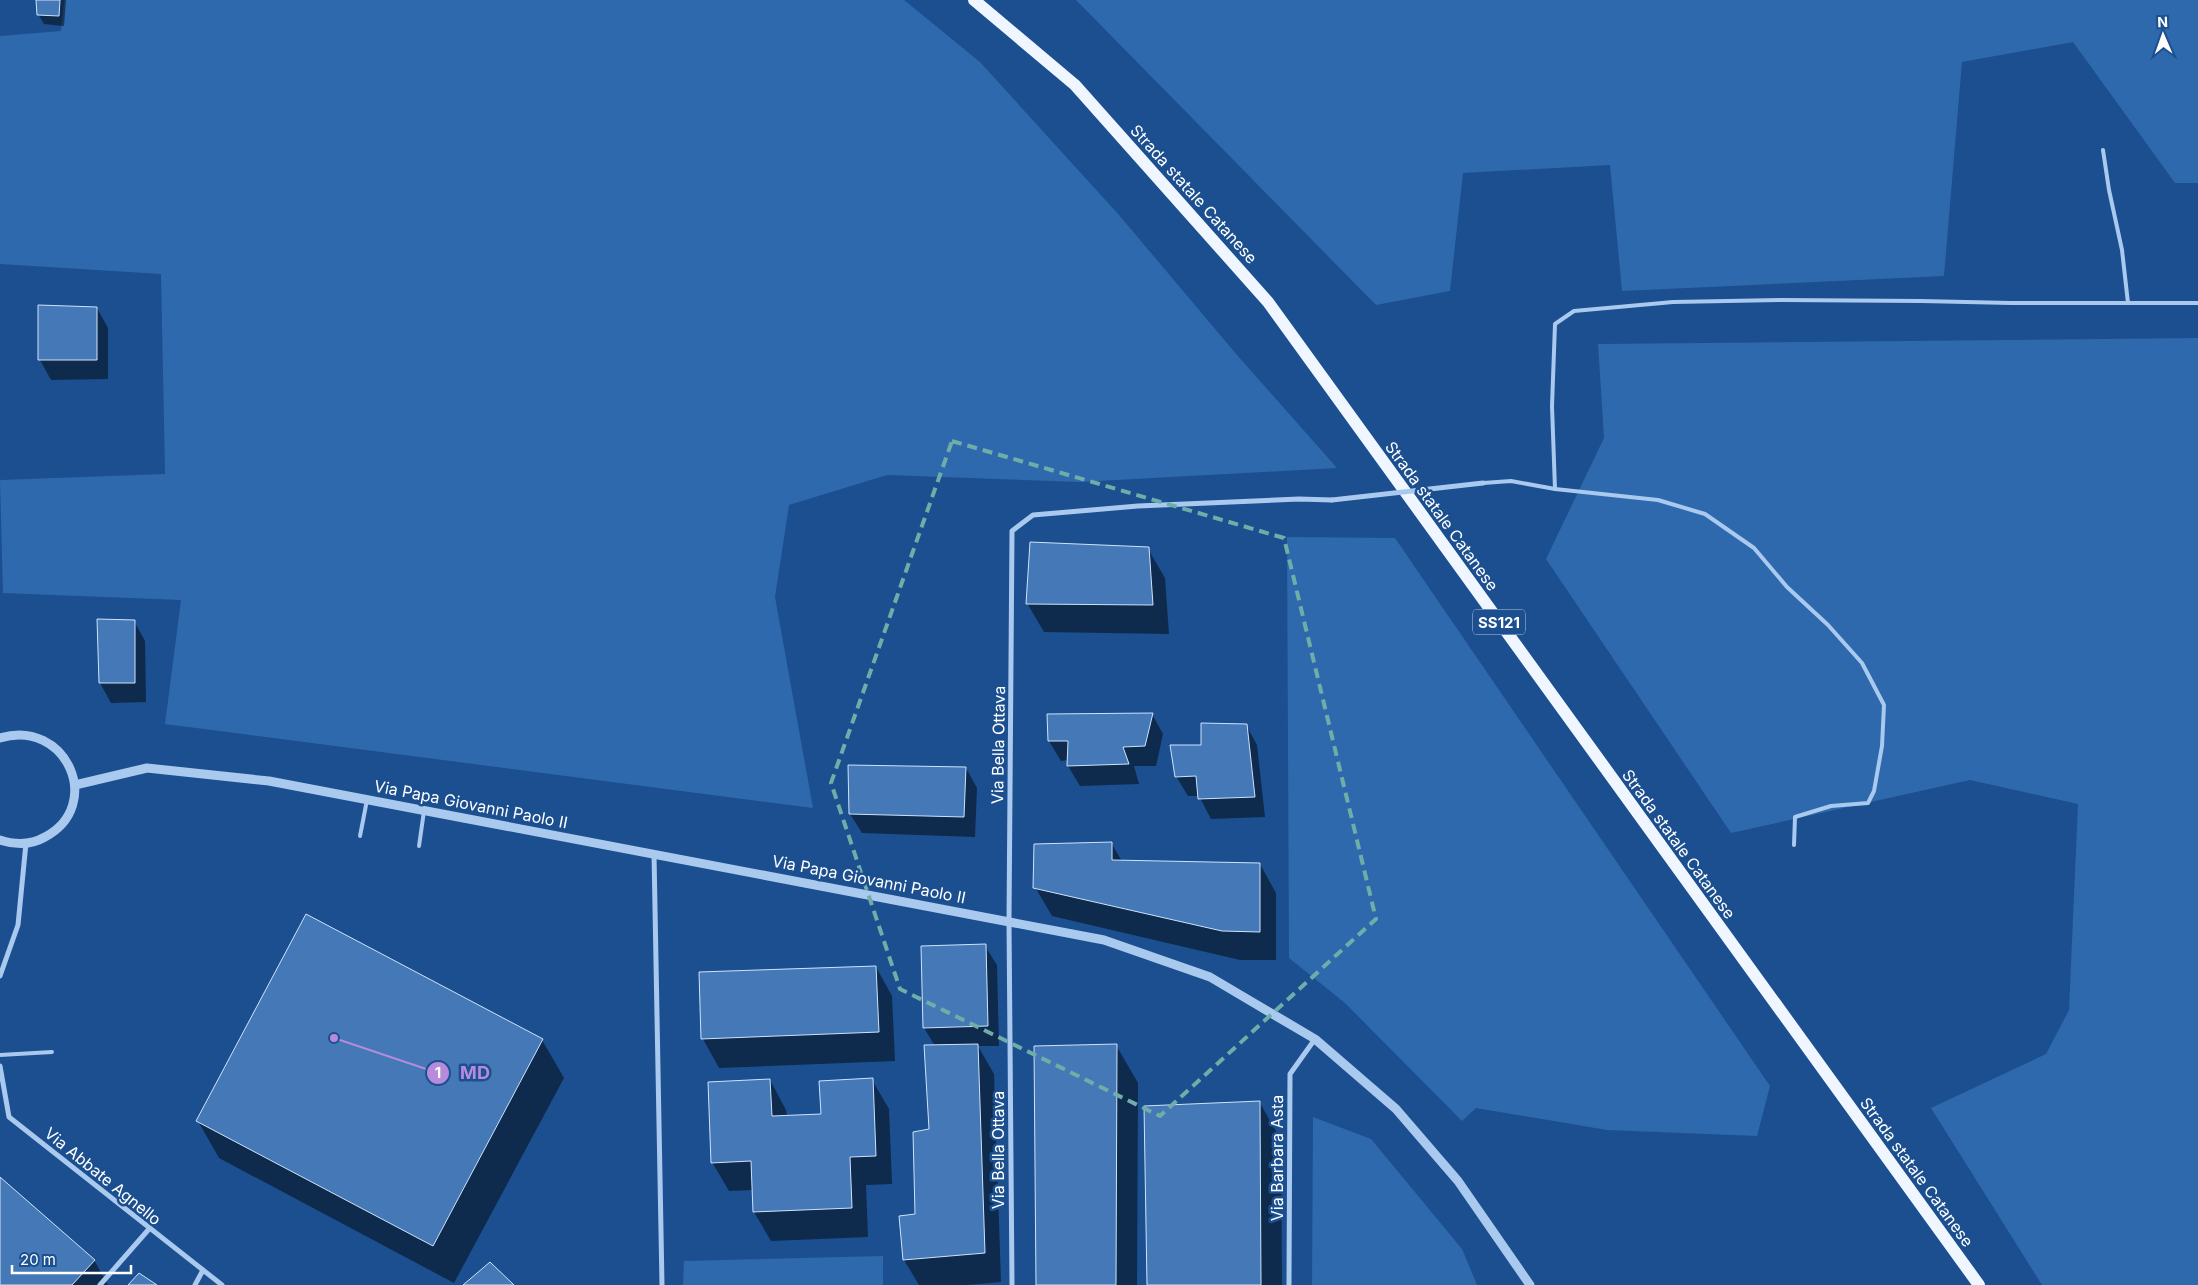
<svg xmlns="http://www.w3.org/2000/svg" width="2198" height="1285" font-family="Inter,sans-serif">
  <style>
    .green { fill: #2e69ad }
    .shadow { fill: #0007 }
    .building { fill: #4478b7; stroke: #cfe3fa }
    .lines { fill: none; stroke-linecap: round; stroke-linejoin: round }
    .service { stroke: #a9c9ee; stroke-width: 4 }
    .minor { stroke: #a9c9ee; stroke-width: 5 }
    .tertiary { stroke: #a9c9ee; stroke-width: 9 }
    .primary { stroke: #f0f6ff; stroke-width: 12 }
    .minor-bridge { stroke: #a9c9ee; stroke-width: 5 }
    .marked { fill: none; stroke: #6fada8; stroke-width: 4; stroke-dasharray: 10 6; stroke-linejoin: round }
    .labels { text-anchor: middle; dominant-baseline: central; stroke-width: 5; stroke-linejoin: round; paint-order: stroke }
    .shield { fill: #1b4f8f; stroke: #bbcadd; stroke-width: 1 }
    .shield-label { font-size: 15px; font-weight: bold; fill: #fff }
    .street-label { font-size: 16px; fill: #fff; stroke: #1b4f8f }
    .leader { fill: none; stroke: #b68bdc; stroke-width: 2 }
    .callout-dot { fill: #b68bdc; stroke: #1b4f8f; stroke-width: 2 }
    .mark-label { font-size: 15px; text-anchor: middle; font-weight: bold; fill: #fff }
    .callout-label { font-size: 18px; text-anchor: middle; font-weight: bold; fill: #b68bdc; stroke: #1b4f8f; stroke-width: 5; stroke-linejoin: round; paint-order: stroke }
  </style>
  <rect width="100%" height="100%" fill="#1b4f8f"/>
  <g class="green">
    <polygon points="64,0 904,0 980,62 1119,215 1237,355 1337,468 1080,482 887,475 789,505 775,597 813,808 165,724 181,600 3,593 0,480 165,474 161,274 0,264 0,36 61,31"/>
    <polygon points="1076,0 2198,0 2198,183 2175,183 2073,42 1962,62 1944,276 1622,291 1610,165 1463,173 1450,291 1376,305"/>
    <polygon points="2198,338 2198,1285 2042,1285 1931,1108 2046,1054 2069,1010 2078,804 1970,780 1731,833 1546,559 1604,438 1598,344"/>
    <polygon points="1287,537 1395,538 1770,1086 1757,1136 1607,1130 1476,1108 1462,1121 1345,1003 1289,958"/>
    <polygon points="1313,1117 1371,1139 1462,1249 1477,1285 1312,1285"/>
    <polygon points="883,1256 883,1285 683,1285 684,1261"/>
  </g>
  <g class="shadow">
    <polygon points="38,0 66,0 64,26 44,24 38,14"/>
    <polygon points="39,306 97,308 108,328 108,379 51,380 40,360"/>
    <polygon points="1148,549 1165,578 1169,634 1044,632 1027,603"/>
    <polygon points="134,621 145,641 146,702 111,703 100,683"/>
    <polygon points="1152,714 1163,734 1156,766 1134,766 1139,784 1080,786 1068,766 1068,760 1061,761 1049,741"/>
    <polygon points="1246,725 1257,745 1265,817 1211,819 1199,796 1188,796 1176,776 1202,746"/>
    <polygon points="966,768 977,788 975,837 862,833 850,814"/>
    <polygon points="1111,843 1122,861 1260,864 1276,893 1276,960 1240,960 1052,916 1035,887"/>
    <polygon points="985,946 997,965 999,1046 978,1046 994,1074 1001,1282 966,1285 919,1285 904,1260 900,1217 916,1215 930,1130 935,1046 924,1028"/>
    <polygon points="876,967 892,996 895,1061 719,1068 703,1039"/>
    <polygon points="542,1040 564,1078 454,1283 219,1158 198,1121"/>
    <polygon points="1116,1045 1138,1083 1137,1285 1037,1285"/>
    <polygon points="770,1080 786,1110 787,1117 822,1115 872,1080 889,1109 892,1184 866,1185 868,1237 771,1241 754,1212 753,1190 729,1191 712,1162"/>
    <polygon points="1260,1103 1281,1140 1282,1285 1148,1285"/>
    <polygon points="0,1179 94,1260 108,1285 0,1285"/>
  </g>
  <g class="building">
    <polygon points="36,0 60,0 59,16 37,15"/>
    <polygon points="38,305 97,307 97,360 38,360"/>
    <polygon points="1030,542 1149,547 1153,605 1026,604"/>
    <polygon points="97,619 135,620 135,683 99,683"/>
    <polygon points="1153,713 1145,746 1123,747 1129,764 1067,766 1068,741 1048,741 1047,714"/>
    <polygon points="1201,723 1247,724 1255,797 1198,799 1196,776 1175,777 1170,745 1201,745"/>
    <polygon points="848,765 966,767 964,817 849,814"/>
    <polygon points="1112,842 1112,860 1260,863 1260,932 1222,931 1033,888 1034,844"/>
    <polygon points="306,914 543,1039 433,1246 196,1121"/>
    <polygon points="986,944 988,1026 923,1028 921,946"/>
    <polygon points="876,966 879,1032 701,1039 699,972"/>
    <polygon points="978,1044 985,1253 903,1260 899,1216 915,1214 913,1132 929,1129 924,1045"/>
    <polygon points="1117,1044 1116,1285 1036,1285 1034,1046"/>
    <polygon points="873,1078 876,1156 850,1157 852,1208 753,1212 751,1161 711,1163 708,1082 770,1079 772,1116 821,1114 819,1081"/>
    <polygon points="1260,1101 1261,1285 1147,1285 1144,1106"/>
    <polygon points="0,1177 95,1260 72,1285 0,1285"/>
    <polygon points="490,1262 514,1285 463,1285"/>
    <polygon points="139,1273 157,1285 128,1285"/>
  </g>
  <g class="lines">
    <g class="service">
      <polyline points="2103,150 2109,190 2122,250 2128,303"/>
      <polyline points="1483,483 1511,481 1555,489 1658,500 1705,514 1754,548 1787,587 1828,625 1862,663 1884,705 1882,746 1874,791 1868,803 1831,806 1795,817 1794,845"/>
      <polyline points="1555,489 1552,406 1555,324 1574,311 1673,302 1782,300 1921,301 2011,303 2198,303"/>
      <polyline points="360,836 367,800"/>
      <polyline points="419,846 424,811"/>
      <polyline points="0,1055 52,1052"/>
    </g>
    <g class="minor">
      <polyline points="654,854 662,1285"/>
      <polyline points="0,976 18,925 26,843"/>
      <polyline points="0,1066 9,1117 222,1285"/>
      <polyline points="100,1285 149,1229"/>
      <polyline points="195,1285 203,1270"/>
      <polyline points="1012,1285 1009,921 1012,531 1033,515 1138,506 1299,499 1332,500"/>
      <polyline points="1289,1285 1290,1074 1315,1039"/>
    </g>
    <g class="tertiary">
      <path d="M0,738C66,718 105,805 45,837C31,845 15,845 0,840"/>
      <polyline points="75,785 147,768 269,781 1104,940 1210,977 1315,1039 1396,1109 1458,1181 1530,1285"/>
    </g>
    <polyline class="primary" points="974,0 1075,85 1268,302 1979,1285"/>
    <polyline class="minor-bridge" points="1332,500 1483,483"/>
  </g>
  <path class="marked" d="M952,441L1284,538L1376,919L1160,1116L900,989L831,783Z"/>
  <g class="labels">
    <rect class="shield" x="1473" y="609.5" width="52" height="25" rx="4"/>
    <g class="shield-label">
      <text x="1499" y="622">SS121</text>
    </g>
    <g class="street-label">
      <text transform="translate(1194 194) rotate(48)">Strada statale Catanese</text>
      <text transform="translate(1442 516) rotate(54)">Strada statale Catanese</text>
      <text transform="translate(998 745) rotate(-89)">Via Bella Ottava</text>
      <text transform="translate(471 804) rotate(11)">Via Papa Giovanni Paolo II</text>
      <text transform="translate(1679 844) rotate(54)">Strada statale Catanese</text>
      <text transform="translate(869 879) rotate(11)">Via Papa Giovanni Paolo II</text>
      <text transform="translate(998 1150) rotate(-90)">Via Bella Ottava</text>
      <text transform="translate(1277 1158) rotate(-90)">Via Barbara Asta</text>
      <text transform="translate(1917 1172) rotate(54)">Strada statale Catanese</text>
      <text transform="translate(103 1176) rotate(39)">Via Abbate Agnello</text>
    </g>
  </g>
  <path class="leader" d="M334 1038L438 1073"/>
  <g class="callout-dot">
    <circle cx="334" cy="1038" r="5"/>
    <circle cx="438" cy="1073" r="12"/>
  </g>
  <g class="mark-label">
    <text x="438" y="1078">1</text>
  </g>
  <g class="callout-label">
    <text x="475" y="1079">MD</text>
  </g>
  <g transform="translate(2163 35) rotate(358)" stroke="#1b4f8f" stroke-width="4" paint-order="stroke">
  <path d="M0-4L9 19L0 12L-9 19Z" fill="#ffffff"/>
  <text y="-8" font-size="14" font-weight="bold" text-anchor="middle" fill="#ffffff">N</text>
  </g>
  <path d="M12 1265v8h119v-8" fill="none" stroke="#ffffff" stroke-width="2.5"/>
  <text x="20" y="1265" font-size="15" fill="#ffffff" stroke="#1b4f8f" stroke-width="4" paint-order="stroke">20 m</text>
</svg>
